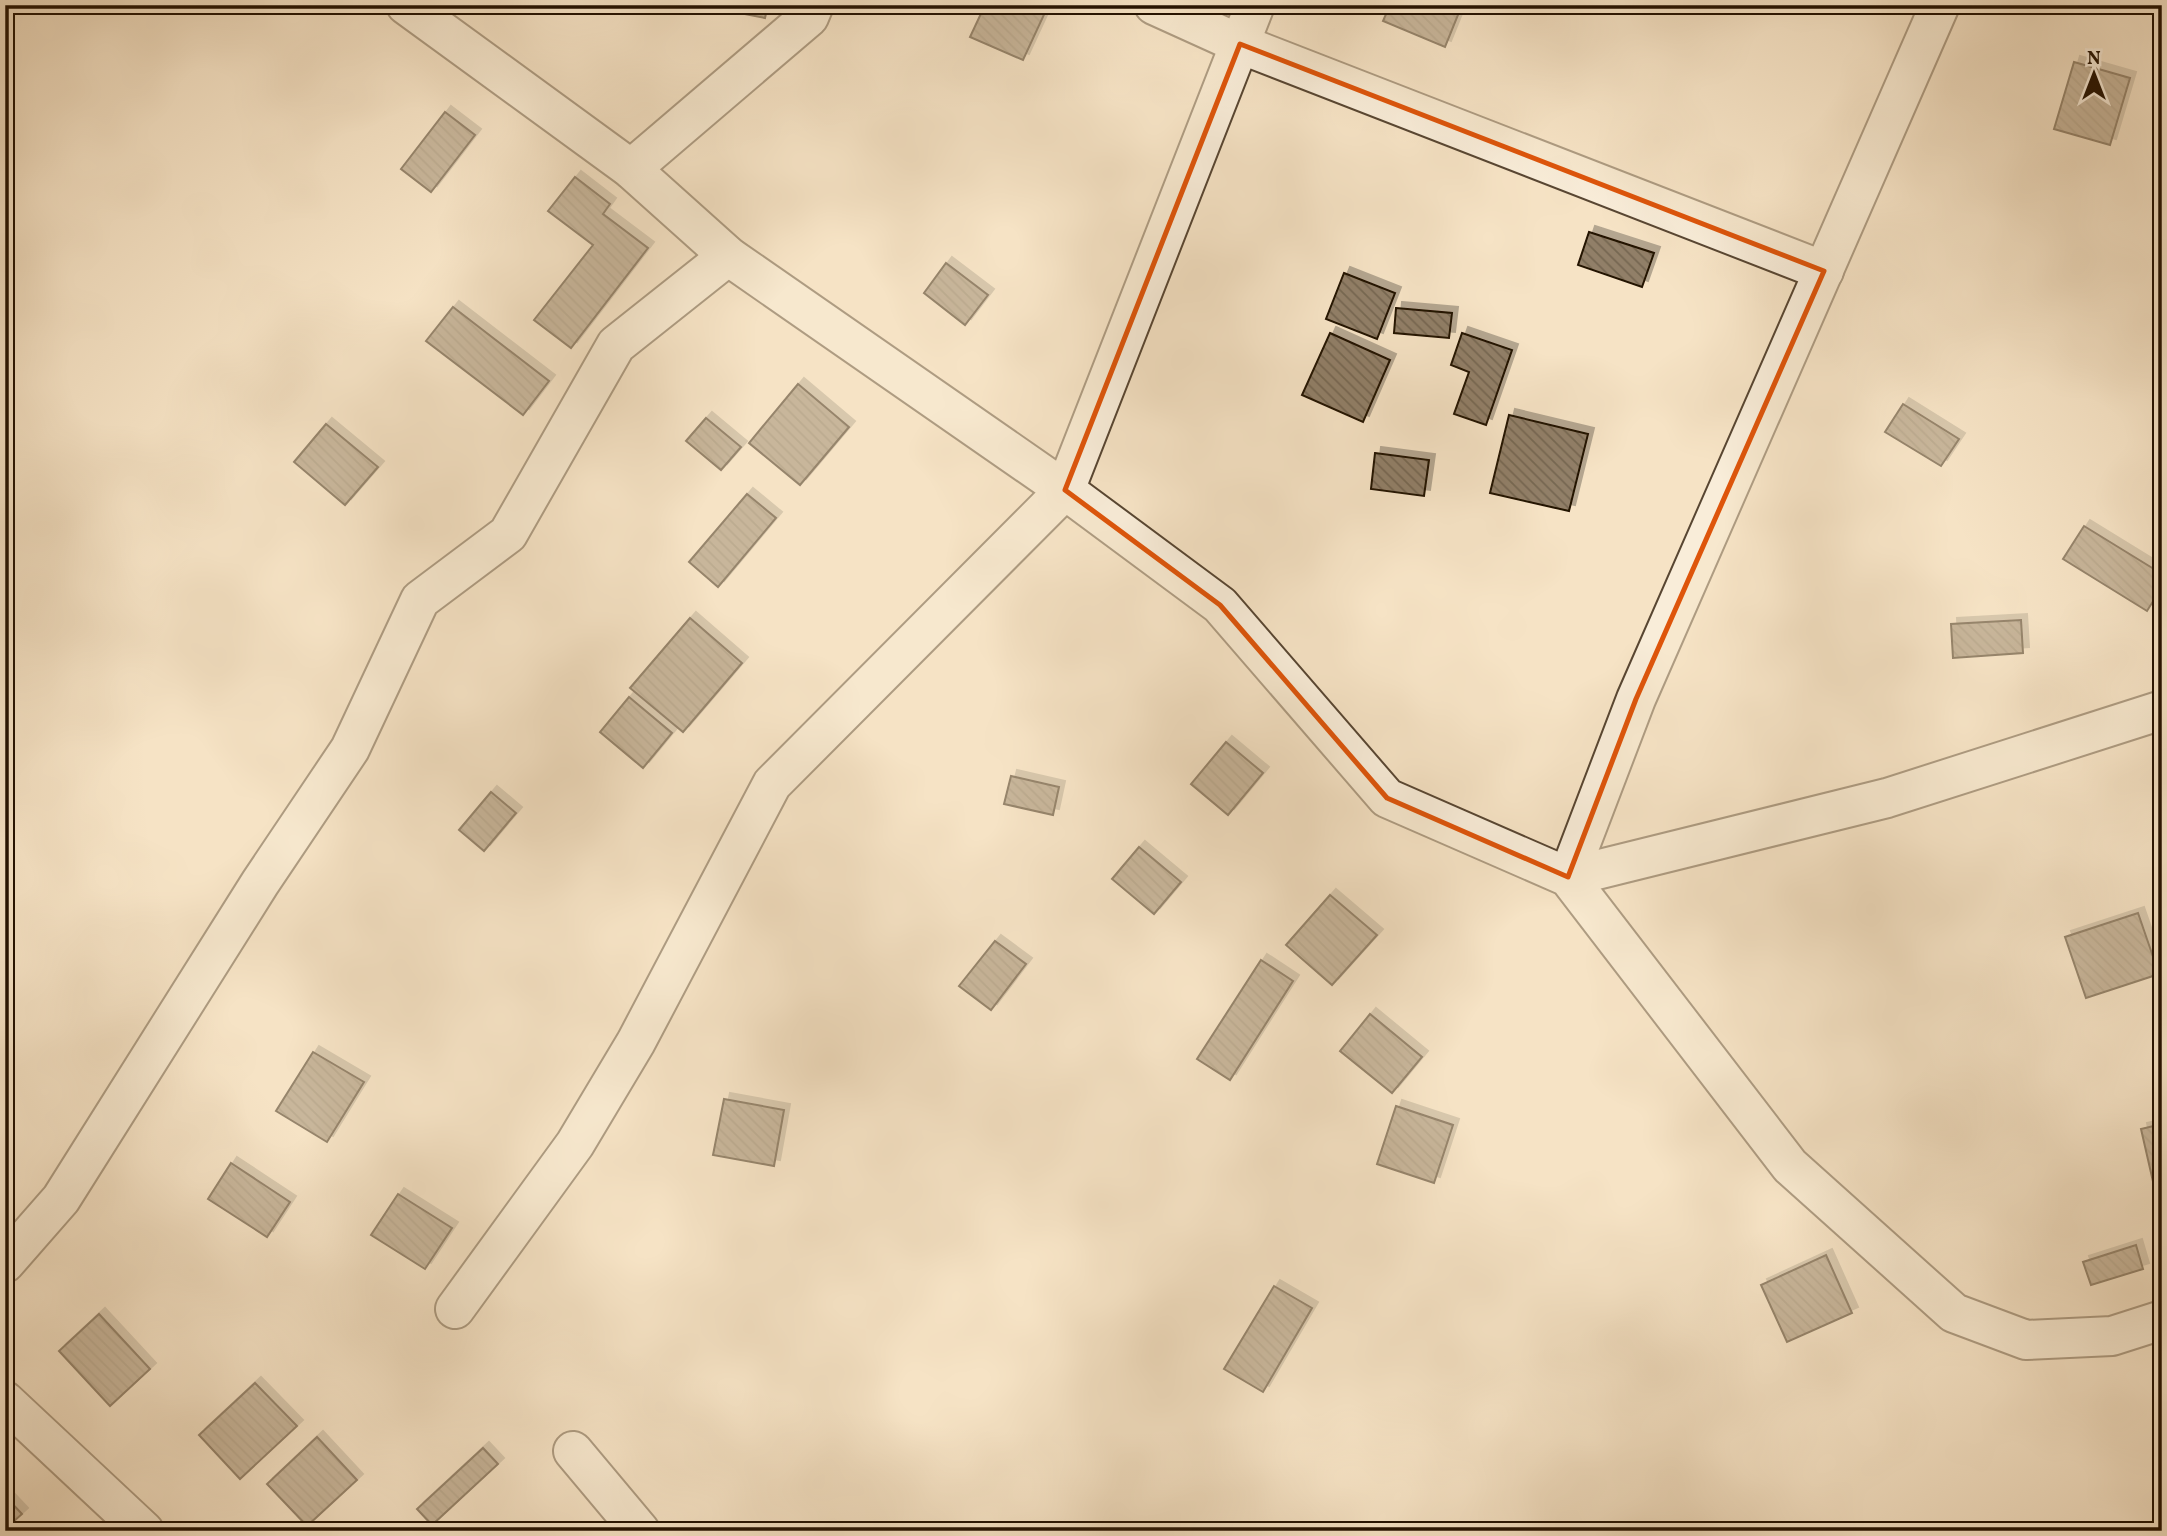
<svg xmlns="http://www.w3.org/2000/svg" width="2167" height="1536" font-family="Vollkorn,serif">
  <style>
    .building { fill: url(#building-back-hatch); stroke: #241201; stroke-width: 2; filter: url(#shadow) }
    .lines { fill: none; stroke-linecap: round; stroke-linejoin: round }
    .street-casing { stroke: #584632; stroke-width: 42 }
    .street { stroke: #f9edd9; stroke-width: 38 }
    .marked { fill: none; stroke: #de550b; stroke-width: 5; stroke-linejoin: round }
  </style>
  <defs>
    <pattern id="building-back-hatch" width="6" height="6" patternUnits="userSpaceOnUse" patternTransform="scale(1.75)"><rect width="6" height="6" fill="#917f67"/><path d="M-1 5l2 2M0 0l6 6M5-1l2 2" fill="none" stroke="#766752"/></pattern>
    <filter id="shadow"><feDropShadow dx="6" dy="-6" stdDeviation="0" flood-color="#0004"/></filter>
  </defs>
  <rect width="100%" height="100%" fill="#f6e3c5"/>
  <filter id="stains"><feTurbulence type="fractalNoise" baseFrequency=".00286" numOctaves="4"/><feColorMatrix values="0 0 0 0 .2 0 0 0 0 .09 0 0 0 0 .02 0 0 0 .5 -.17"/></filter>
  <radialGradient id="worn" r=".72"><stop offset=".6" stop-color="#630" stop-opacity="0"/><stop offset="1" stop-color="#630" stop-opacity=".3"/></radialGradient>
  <g class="building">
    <polygon points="731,5 768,5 765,18 729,11"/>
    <polygon points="985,5 1048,6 1023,60 970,37"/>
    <polygon points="1390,5 1462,5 1445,47 1383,21"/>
    <polygon points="2074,62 2130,78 2110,145 2054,129"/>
    <polygon points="445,112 475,135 431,192 401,169"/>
    <polygon points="575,177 610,204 603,214 648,248 571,348 534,320 593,245 548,211"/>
    <polygon points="1589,232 1654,253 1642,287 1578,265"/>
    <polygon points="946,263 988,295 965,325 924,293"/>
    <polygon points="1344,273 1395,293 1377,339 1326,319"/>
    <polygon points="453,307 549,381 523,415 426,341"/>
    <polygon points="1396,308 1452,313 1449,338 1394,333"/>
    <polygon points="1330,333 1390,360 1363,422 1302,395"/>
    <polygon points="1462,333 1512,350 1486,425 1454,414 1469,372 1451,365"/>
    <polygon points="798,384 849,427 800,485 749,443"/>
    <polygon points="1903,404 1959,439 1941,466 1885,432"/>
    <polygon points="1509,415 1588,434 1569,511 1490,493"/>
    <polygon points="706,418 741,447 721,470 686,441"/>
    <polygon points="326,424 378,467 345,505 294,462"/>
    <polygon points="1375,453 1429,460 1424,496 1371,489"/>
    <polygon points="747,494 776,518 718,587 689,562"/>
    <polygon points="2084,526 2162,574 2162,587 2147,611 2063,559"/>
    <polygon points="690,618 742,663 683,732 630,688"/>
    <polygon points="2021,620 2023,653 1953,658 1951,624"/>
    <polygon points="629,697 672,733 643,768 600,732"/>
    <polygon points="1226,742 1263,773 1228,815 1191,784"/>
    <polygon points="1011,776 1059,787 1053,815 1004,804"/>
    <polygon points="491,792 516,813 484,851 459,830"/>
    <polygon points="1139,847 1181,882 1154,914 1112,879"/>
    <polygon points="1330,895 1377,935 1332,985 1286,945"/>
    <polygon points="2138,913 2159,974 2086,998 2065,937"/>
    <polygon points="995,941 1026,964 991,1010 959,986"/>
    <polygon points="1261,960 1293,981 1230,1080 1197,1059"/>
    <polygon points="1370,1014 1422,1057 1392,1093 1340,1051"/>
    <polygon points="313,1052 364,1082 327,1142 276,1111"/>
    <polygon points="724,1099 784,1110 774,1166 713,1155"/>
    <polygon points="1396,1106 1453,1125 1434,1183 1377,1164"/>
    <polygon points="2162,1124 2162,1221 2141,1129"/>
    <polygon points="231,1163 290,1202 267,1237 208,1199"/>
    <polygon points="398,1194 452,1228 425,1269 371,1235"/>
    <polygon points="2136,1245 2143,1269 2091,1285 2083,1262"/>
    <polygon points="1826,1255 1852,1313 1787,1342 1761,1285"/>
    <polygon points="1274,1286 1312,1308 1263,1392 1224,1369"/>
    <polygon points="99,1314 150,1369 110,1406 59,1351"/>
    <polygon points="255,1383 297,1426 240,1479 199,1435"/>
    <polygon points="317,1437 357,1480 307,1526 267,1484"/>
    <polygon points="483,1448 498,1464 432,1525 417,1509"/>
    <polygon points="5,1496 22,1514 5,1529"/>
  </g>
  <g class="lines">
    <defs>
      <g id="street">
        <polyline points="406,5 631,169 728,256 1065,490 1220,605 1387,798 1568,877 1790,1166 1954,1313 2026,1340 2112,1336 2162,1320"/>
        <polyline points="1154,5 1240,44 1824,271"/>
        <polyline points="631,169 809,17 814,5"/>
        <polyline points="1568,877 1636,699 1940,5"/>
        <polyline points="1568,877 1887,798 2162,710"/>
        <polyline points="5,1263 61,1199 260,883 350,749 420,600 508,534 616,345 728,256"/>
        <polyline points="455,1309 575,1144 636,1042 772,784 1065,490 1255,5"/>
        <polyline points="5,1401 144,1531"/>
        <polyline points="573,1451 640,1531"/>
      </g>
    </defs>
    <use href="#street" class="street-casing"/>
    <use href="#street" class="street"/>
  </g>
  <path d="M0 0H2167V1536H0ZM1240,44L1824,271L1636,699L1568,877L1387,798L1220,605L1065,490Z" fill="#f6e3c5" fill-opacity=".55" fill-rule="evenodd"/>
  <path class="marked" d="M1240,44L1824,271L1636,699L1568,877L1387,798L1220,605L1065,490Z"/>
  <rect width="2167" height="1536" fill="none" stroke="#f6e3c5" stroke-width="28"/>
  <rect x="7" y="7" width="2153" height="1522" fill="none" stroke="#241201" stroke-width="3.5"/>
  <rect x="14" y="14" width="2139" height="1508" fill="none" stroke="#241201" stroke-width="2"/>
  <g transform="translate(2094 74)" stroke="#f9edd9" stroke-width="5" paint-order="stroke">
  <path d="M0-5L12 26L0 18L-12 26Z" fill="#241201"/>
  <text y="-10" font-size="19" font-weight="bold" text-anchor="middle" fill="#241201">N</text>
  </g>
  <rect width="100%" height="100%" filter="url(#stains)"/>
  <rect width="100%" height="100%" fill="url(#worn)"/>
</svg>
